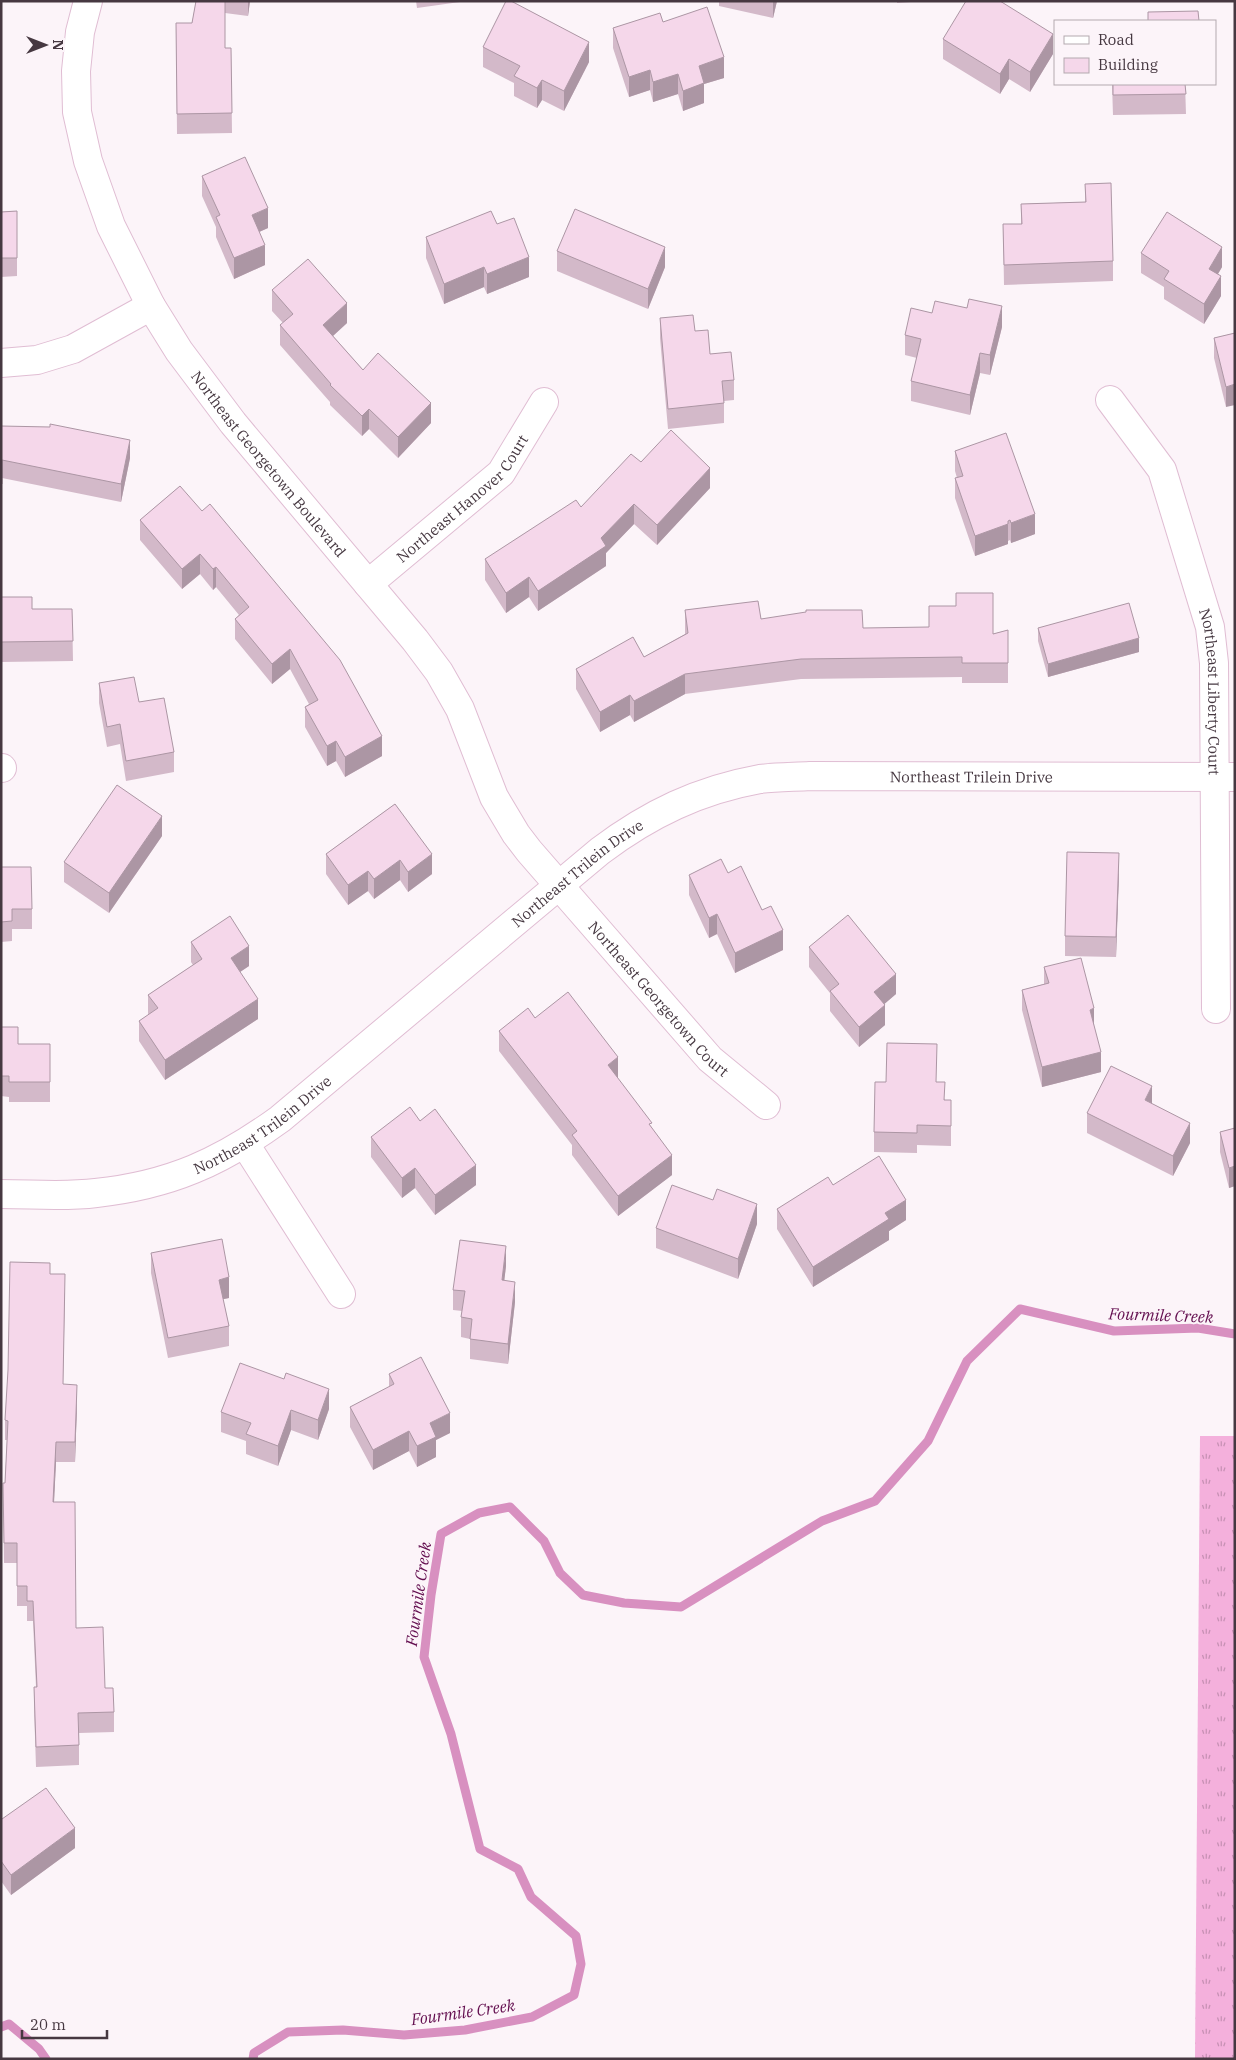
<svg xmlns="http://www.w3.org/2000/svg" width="1236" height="2060" font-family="'IBM Plex Serif',serif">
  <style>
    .grass { fill: url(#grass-tufts) }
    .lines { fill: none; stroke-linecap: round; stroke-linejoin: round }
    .stream { stroke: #d890c0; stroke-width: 9 }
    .minor-casing { stroke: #e0bdd3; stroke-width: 30 }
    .minor { stroke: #fff; stroke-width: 28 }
    .wall { fill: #d3b9c9 }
    .shaded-wall { fill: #ac96a4 }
    .building { fill: #f5d7ea; stroke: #ac96a4 }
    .labels { text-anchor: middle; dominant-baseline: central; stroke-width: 4; stroke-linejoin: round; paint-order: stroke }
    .street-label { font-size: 15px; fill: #463841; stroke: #fcf4f9 }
    .water-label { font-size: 16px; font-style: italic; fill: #630e4f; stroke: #fcf4f9 }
  </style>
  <defs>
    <pattern id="grass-tufts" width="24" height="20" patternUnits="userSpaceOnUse" patternTransform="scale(1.25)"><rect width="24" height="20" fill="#f4b0dc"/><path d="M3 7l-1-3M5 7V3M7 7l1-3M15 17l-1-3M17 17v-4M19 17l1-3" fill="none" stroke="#c790b4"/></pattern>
  </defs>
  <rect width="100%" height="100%" fill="#fcf4f9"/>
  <polygon class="grass" points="1200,1436 1235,1436 1235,2059 1195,2059"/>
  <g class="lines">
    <g class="stream">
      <polyline points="1,2027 9,2024 39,2049 46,2059"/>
      <polyline points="253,2059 254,2053 288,2032 343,2030 404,2035 465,2030 532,2017 574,1995 581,1964 576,1936 531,1897 518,1869 480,1849 451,1734 424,1657 431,1595 441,1534 479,1513 510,1507 544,1541 560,1573 583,1595 624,1603 681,1607 822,1521 875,1501 928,1441 967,1361 1020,1309 1114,1331 1198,1328 1235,1334"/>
    </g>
    <defs>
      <g id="minor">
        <path id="s1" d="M88,1L80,32L76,71L77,112L88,161L111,226L151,306L179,351L233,423L415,640L439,672L460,709L494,797L516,834L529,851L710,1059L766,1105"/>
        <polyline points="1,363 37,360 73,349 151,306"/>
        <path id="s2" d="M1110,400L1162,470L1210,627L1214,663L1216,1009"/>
        <path id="s3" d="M368,584L501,473L544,402"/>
        <polyline points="1,768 2,768"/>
        <polyline points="245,1144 341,1294"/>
        <path id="s4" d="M1,1194C33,1194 65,1197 96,1193C170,1185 221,1162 280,1119L600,851C649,814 699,790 760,779C776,777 794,777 810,776L1235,777"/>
      </g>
    </defs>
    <use href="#minor" class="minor-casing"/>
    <use href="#minor" class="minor"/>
  </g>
  <g class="wall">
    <polygon points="196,1 250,1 248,16 225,13 225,48 231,48 232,133 177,134 176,23 192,23"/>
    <polygon points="416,1 467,1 417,8"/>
    <polygon points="719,1 777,1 773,18 719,6"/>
    <polygon points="897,1 925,1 897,3"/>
    <polygon points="663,22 724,78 704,84 704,103 683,111 678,94 653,102 650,90 629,97 613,48 613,28"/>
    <polygon points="943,39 1053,54 1030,92 1009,79 1000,94 943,59"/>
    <polygon points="483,47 589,62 564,111 542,100 537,108 514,96 514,83 483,67"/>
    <polygon points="1112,84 1185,84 1186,114 1113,115"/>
    <polygon points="202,176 268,228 259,232 265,265 234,279 216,237 216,227 202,196"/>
    <polygon points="1085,184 1113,261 1113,281 1004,285 1003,224 1021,224 1021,204 1085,202"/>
    <polygon points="17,211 17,276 1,277 1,212"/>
    <polygon points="497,224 529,277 487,294 484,287 444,304 426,258 426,237"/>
    <polygon points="557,251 665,267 648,309 557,271"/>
    <polygon points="1141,253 1222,267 1218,274 1221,296 1204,324 1164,299 1164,287 1141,273"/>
    <polygon points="272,290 347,323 333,336 363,370 431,423 398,458 369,429 362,436 330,405 330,402 280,345 280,325 283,323 272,311"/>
    <polygon points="932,313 1002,327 990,375 980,373 970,415 911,401 911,381 917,358 905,355 905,335"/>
    <polygon points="660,318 695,331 710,354 734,380 734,400 724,401 724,423 668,429 660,338"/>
    <polygon points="1235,333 1226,407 1214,358 1214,338"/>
    <polygon points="1,426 130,458 121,502 2,478 2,502 1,502"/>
    <polygon points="955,451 1035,534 1011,543 1010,540 1008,541 1008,544 975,556 955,498 955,478 957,478 955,471"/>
    <polygon points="641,462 710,488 657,545 634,524 606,553 606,566 538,611 529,597 506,613 485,580 485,559 581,507"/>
    <polygon points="180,486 382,756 345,777 336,761 327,766 305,727 305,707 309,704 290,669 272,684 235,639 235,619 239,615 216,587 213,590 200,574 182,589 140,540 140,520"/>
    <polygon points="1,597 32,609 72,609 73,661 1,662"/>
    <polygon points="685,610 761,619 863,628 993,634 1008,630 1008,683 962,683 962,677 801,679 685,694 634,722 630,715 600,732 576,689 576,669 644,657 685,634"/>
    <polygon points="1038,628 1139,652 1048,677 1038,641"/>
    <polygon points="99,683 174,752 174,772 126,781 120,744 107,747 99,703"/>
    <polygon points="395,804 432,874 408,892 400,880 374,899 368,891 348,905 326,874 326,854"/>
    <polygon points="162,836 109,913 64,882 64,862"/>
    <polygon points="1,867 32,909 32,929 12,929 12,941 1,942"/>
    <polygon points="728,873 783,950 735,973 717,934 709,938 689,895 689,875"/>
    <polygon points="1119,873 1116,957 1065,956 1065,936"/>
    <polygon points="191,942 249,966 240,972 258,1019 165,1080 139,1041 139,1021 148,1015 148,995 193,965 191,962"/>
    <polygon points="809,947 896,994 884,1004 885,1025 859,1047 830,1011 830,993 809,967"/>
    <polygon points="1044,967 1094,1026 1101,1072 1042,1087 1022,1010 1022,990 1044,984"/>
    <polygon points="535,1018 618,1077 617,1078 652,1128 672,1175 618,1216 572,1155 572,1145 499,1051 499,1031"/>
    <polygon points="1,1027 18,1044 50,1044 50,1102 9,1102 9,1097 1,1096"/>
    <polygon points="936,1082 945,1100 951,1100 951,1146 917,1145 917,1153 874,1152 874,1132"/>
    <polygon points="1152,1104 1190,1143 1173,1176 1087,1133 1087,1113"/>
    <polygon points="420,1121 476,1185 435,1215 415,1188 402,1198 371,1157 371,1137"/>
    <polygon points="1235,1128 1235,1186 1229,1188 1220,1152 1220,1132"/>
    <polygon points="833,1185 906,1220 889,1231 889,1240 813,1287 777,1229 777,1209"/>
    <polygon points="757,1224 738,1279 656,1248 656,1228"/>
    <polygon points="151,1253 229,1298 223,1299 229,1326 229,1346 168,1358 151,1273"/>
    <polygon points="506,1266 504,1281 515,1302 508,1364 470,1359 470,1339 461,1337 461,1317 462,1311 453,1310 453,1290"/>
    <polygon points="50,1274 65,1294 63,1384 77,1405 75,1462 56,1462 54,1502 76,1628 105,1688 114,1712 114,1732 79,1733 79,1765 36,1767 34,1707 34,1687 36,1687 33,1621 27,1621 27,1606 17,1606 17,1563 4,1563 3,1483 5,1483 7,1440 5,1440 5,1420"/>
    <polygon points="389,1374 450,1433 436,1440 436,1457 417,1467 409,1451 373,1470 350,1427 350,1407 389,1387"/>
    <polygon points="329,1409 318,1440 291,1430 278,1466 246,1454 246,1441 221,1432 221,1412"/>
    <polygon points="1,1818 2,1819 75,1848 11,1895 1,1881"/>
  </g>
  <g class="shaded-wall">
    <polygon points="248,1 250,1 248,16"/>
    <polygon points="773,1 777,1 773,18"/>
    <polygon points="1053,34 1053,54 1030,92 1030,72"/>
    <polygon points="589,42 589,62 564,111 564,91"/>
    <polygon points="724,57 724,78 704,84 704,103 683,111 683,91 699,66"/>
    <polygon points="1009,59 1009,79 1000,94 1000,74"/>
    <polygon points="650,70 650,90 629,97 629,77"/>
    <polygon points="678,74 678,94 653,102 653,82"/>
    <polygon points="542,80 542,100 537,108 537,88"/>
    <polygon points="268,208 268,228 252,235 252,215"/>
    <polygon points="265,245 265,265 234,279 234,258"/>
    <polygon points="665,247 665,267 648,309 648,289"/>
    <polygon points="1222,247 1222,267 1209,289 1209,269"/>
    <polygon points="529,257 529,277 487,294 487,274"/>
    <polygon points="484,267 484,287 444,304 444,284"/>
    <polygon points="1221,276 1221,296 1204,324 1204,304"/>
    <polygon points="347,303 347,323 323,345 323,325"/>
    <polygon points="1002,306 1002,327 990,375 990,355"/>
    <polygon points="980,353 980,373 970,415 970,395"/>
    <polygon points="1235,384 1235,405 1226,407 1226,387"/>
    <polygon points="431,403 431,423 398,458 398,437"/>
    <polygon points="369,409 369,429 362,436 362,416"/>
    <polygon points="130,440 130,458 121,502 121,484"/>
    <polygon points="710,468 710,488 657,545 657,525"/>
    <polygon points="634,504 634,524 606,553 606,566 538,611 538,591 601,538"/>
    <polygon points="1035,514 1035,534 1011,543 1011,523"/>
    <polygon points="1008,524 1008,544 975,556 975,536"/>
    <polygon points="200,554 200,574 182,589 182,569"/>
    <polygon points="216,567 216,587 213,590 213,569"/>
    <polygon points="529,577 529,597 506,613 506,593"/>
    <polygon points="1139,638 1139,652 1048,677 1048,664"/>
    <polygon points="290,649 290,669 272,684 272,664"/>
    <polygon points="685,674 685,694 634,722 634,701"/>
    <polygon points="630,695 630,715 600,732 600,712"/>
    <polygon points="382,736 382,756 345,777 345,757"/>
    <polygon points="336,741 336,761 327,766 327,746"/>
    <polygon points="162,816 162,836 109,913 109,893"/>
    <polygon points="1119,853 1119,873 1116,957 1116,937"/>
    <polygon points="432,854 432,874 408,892 408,872"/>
    <polygon points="400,860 400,880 374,899 374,879"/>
    <polygon points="368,871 368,891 348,905 348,885"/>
    <polygon points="717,914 717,934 709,938 709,918"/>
    <polygon points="783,930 783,950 735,973 735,953"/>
    <polygon points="249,946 249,966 231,978 231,958"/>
    <polygon points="896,974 896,994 874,1013 874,992"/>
    <polygon points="258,999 258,1019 165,1080 165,1060"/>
    <polygon points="885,1005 885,1025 859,1047 859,1027"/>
    <polygon points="1094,1008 1094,1029 1090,1010"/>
    <polygon points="1101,1052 1101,1072 1042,1087 1042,1067"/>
    <polygon points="618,1057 618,1077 608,1085 608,1065"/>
    <polygon points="1152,1086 1152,1106 1145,1100"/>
    <polygon points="1190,1123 1190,1143 1173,1176 1173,1156"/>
    <polygon points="672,1155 672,1175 618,1216 618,1196"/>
    <polygon points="476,1165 476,1185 435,1215 435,1195"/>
    <polygon points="1235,1166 1235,1186 1229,1188 1229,1168"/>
    <polygon points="415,1168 415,1188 402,1198 402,1178"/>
    <polygon points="906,1200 906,1220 889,1231 889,1240 813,1287 813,1267 885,1213"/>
    <polygon points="757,1204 757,1224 738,1279 738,1259"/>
    <polygon points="506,1246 506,1266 502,1300 502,1280"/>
    <polygon points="229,1277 229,1298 219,1300 219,1280"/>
    <polygon points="515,1282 515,1302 508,1364 508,1344"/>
    <polygon points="77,1385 77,1405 75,1462 75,1442"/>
    <polygon points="329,1389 329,1409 318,1440 318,1420"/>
    <polygon points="291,1410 291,1430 278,1466 278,1446"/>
    <polygon points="450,1413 450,1433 436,1440 436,1457 417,1467 417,1446 430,1423"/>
    <polygon points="409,1431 409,1451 373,1470 373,1450"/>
    <polygon points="56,1442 56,1462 53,1522 53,1502"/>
    <polygon points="75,1828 75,1848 11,1895 11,1875"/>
  </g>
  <g class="building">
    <polygon points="196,1 225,1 225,48 231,48 232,113 177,114 176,23 192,23"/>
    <polygon points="506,1 511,1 589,42 564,91 542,80 537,88 514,76 520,66 483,47"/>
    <polygon points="966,1 1000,1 1053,34 1030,72 1009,59 1000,74 943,39"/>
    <polygon points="707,7 724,57 699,66 704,83 683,91 678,74 653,82 650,70 629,77 613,28 660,13 663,22"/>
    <polygon points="1198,11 1199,21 1148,21 1148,12"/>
    <polygon points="1113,84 1185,84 1186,94 1113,95"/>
    <polygon points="245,157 268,208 252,215 265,245 234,258 216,217 220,215 202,176"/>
    <polygon points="1111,183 1113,261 1004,265 1003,224 1022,224 1021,204 1086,202 1085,184"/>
    <polygon points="575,209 665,247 648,289 557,251"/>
    <polygon points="17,211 17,258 1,258 1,212"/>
    <polygon points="491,211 497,224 514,218 529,257 487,274 484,267 444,284 426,237"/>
    <polygon points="1167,212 1222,247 1209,269 1221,276 1204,304 1164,279 1169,271 1141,253"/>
    <polygon points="308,259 347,303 323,325 363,370 378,353 431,403 398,437 369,409 362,416 330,385 331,384 280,325 293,314 272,290"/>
    <polygon points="969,299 1002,306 990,355 980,353 970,395 911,381 921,339 905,335 911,308 932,313 935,301 967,308"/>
    <polygon points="693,315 695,331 708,330 710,354 731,352 734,380 722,381 724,403 668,409 660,318"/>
    <polygon points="1235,333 1235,384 1226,387 1214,338"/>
    <polygon points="50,424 130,440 121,484 2,460 2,484 1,484 1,426 50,427"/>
    <polygon points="671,430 710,468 657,525 634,504 601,538 606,546 538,591 529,577 506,593 485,559 576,500 581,507 631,454 641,462"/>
    <polygon points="1006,433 1035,514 1011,523 1010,520 1008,521 1008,524 975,536 955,478 963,476 955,451"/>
    <polygon points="180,486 202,511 210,504 340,660 382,736 345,757 336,741 327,746 305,707 318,700 290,649 272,664 235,619 249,607 216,567 213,569 200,554 182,569 140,520"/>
    <polygon points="956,593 993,593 993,634 1008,630 1008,663 962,663 962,657 801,659 685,674 634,701 630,695 600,712 576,669 633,637 644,657 688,633 685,610 758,601 761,619 806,612 806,610 862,610 863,628 929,627 929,606 956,606"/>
    <polygon points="1,597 32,597 32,609 72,609 73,641 1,642"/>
    <polygon points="1129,603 1139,638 1048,664 1038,628"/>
    <polygon points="134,677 139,702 164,698 174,752 126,761 120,724 107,727 99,683"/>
    <polygon points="117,785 162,816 109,893 64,862"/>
    <polygon points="395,804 432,854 408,872 400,860 374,879 368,871 348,885 326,854"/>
    <polygon points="1067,852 1119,853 1116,937 1065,936"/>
    <polygon points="721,859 728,873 741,866 762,910 771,906 783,930 735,953 717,914 709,918 689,875"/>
    <polygon points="1,867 31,867 32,909 12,909 12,921 1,922"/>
    <polygon points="848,915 896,974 874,992 885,1005 859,1027 830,991 839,984 809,947"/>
    <polygon points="230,916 249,946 231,958 258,999 165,1060 139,1021 158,1008 148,995 202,959 191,942"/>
    <polygon points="1081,958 1094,1008 1090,1010 1101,1052 1042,1067 1022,990 1049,983 1044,967"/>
    <polygon points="568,992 618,1057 608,1065 652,1123 649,1124 672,1155 618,1196 572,1135 577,1131 499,1031 528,1008 535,1018"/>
    <polygon points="1,1027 18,1027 18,1044 50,1044 50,1082 9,1082 9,1076 1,1076"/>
    <polygon points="887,1043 937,1044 936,1082 945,1082 944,1100 951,1100 951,1126 917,1125 917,1133 874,1132 875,1082 886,1082"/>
    <polygon points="1111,1066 1152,1086 1145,1100 1190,1123 1173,1156 1087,1113"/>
    <polygon points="410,1107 420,1121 435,1109 476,1165 435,1195 415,1168 402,1178 371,1137"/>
    <polygon points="1235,1128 1235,1166 1229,1168 1220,1132"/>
    <polygon points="879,1156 906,1200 885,1213 889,1219 813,1267 777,1209 828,1177 833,1185"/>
    <polygon points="672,1185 713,1200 717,1189 757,1204 738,1259 656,1228"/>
    <polygon points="222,1239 229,1277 219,1280 229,1326 168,1338 151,1253"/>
    <polygon points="460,1240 506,1246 502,1280 515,1282 508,1344 470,1339 472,1319 461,1317 465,1291 453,1290"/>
    <polygon points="10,1262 50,1263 50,1274 65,1274 63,1384 77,1385 75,1442 56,1442 53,1502 75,1502 76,1628 103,1627 105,1688 113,1688 114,1712 78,1713 79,1745 36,1747 34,1687 37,1687 33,1601 27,1601 27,1586 17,1586 17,1543 4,1543 3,1483 5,1483 8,1421 5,1420 8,1370"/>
    <polygon points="421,1357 450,1413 430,1423 436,1437 417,1446 409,1431 373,1450 350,1407 394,1384 389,1374"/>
    <polygon points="240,1363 284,1379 286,1373 329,1389 318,1420 291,1410 278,1446 246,1434 251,1423 221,1412"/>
    <polygon points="46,1788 75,1828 11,1875 1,1861 1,1818 2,1819"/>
  </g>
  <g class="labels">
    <g class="street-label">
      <text stroke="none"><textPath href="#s1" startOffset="518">Northeast Georgetown Boulevard</textPath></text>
      <text stroke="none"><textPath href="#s3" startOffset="128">Northeast Hanover Court</textPath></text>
      <text stroke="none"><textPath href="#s2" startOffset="316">Northeast Liberty Court</textPath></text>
      <text stroke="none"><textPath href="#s4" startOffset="1102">Northeast Trilein Drive</textPath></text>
      <text stroke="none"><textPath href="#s4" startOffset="682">Northeast Trilein Drive</textPath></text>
      <text stroke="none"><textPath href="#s1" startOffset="1185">Northeast Georgetown Court</textPath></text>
      <text stroke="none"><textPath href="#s4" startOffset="278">Northeast Trilein Drive</textPath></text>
    </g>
    <g class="water-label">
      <text transform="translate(1161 1315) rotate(2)">Fourmile Creek</text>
      <text transform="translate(418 1594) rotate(-82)">Fourmile Creek</text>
      <text transform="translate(463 2012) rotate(-8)">Fourmile Creek</text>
    </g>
  </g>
  <rect width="1236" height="2060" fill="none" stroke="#463841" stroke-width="5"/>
  <rect x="1054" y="20" width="162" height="65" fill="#fcf4f9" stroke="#b3a9af"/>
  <rect x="1064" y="36" width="25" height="8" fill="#ffffff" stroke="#b3a9af"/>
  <text x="1098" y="45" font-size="15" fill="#463841">Road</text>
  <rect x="1064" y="58" width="25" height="15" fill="#f5d7ea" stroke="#b3a9af"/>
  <text x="1098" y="70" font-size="15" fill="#463841">Building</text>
  <g transform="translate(45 45) rotate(90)" stroke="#fcf4f9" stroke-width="4" paint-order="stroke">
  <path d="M0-4L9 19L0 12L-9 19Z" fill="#463841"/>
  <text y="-8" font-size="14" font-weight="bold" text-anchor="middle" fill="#463841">N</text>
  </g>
  <path d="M22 2030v8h85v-8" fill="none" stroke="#463841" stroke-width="2.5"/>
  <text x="30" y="2030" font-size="15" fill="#463841" stroke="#fcf4f9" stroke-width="4" paint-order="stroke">20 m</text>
</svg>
